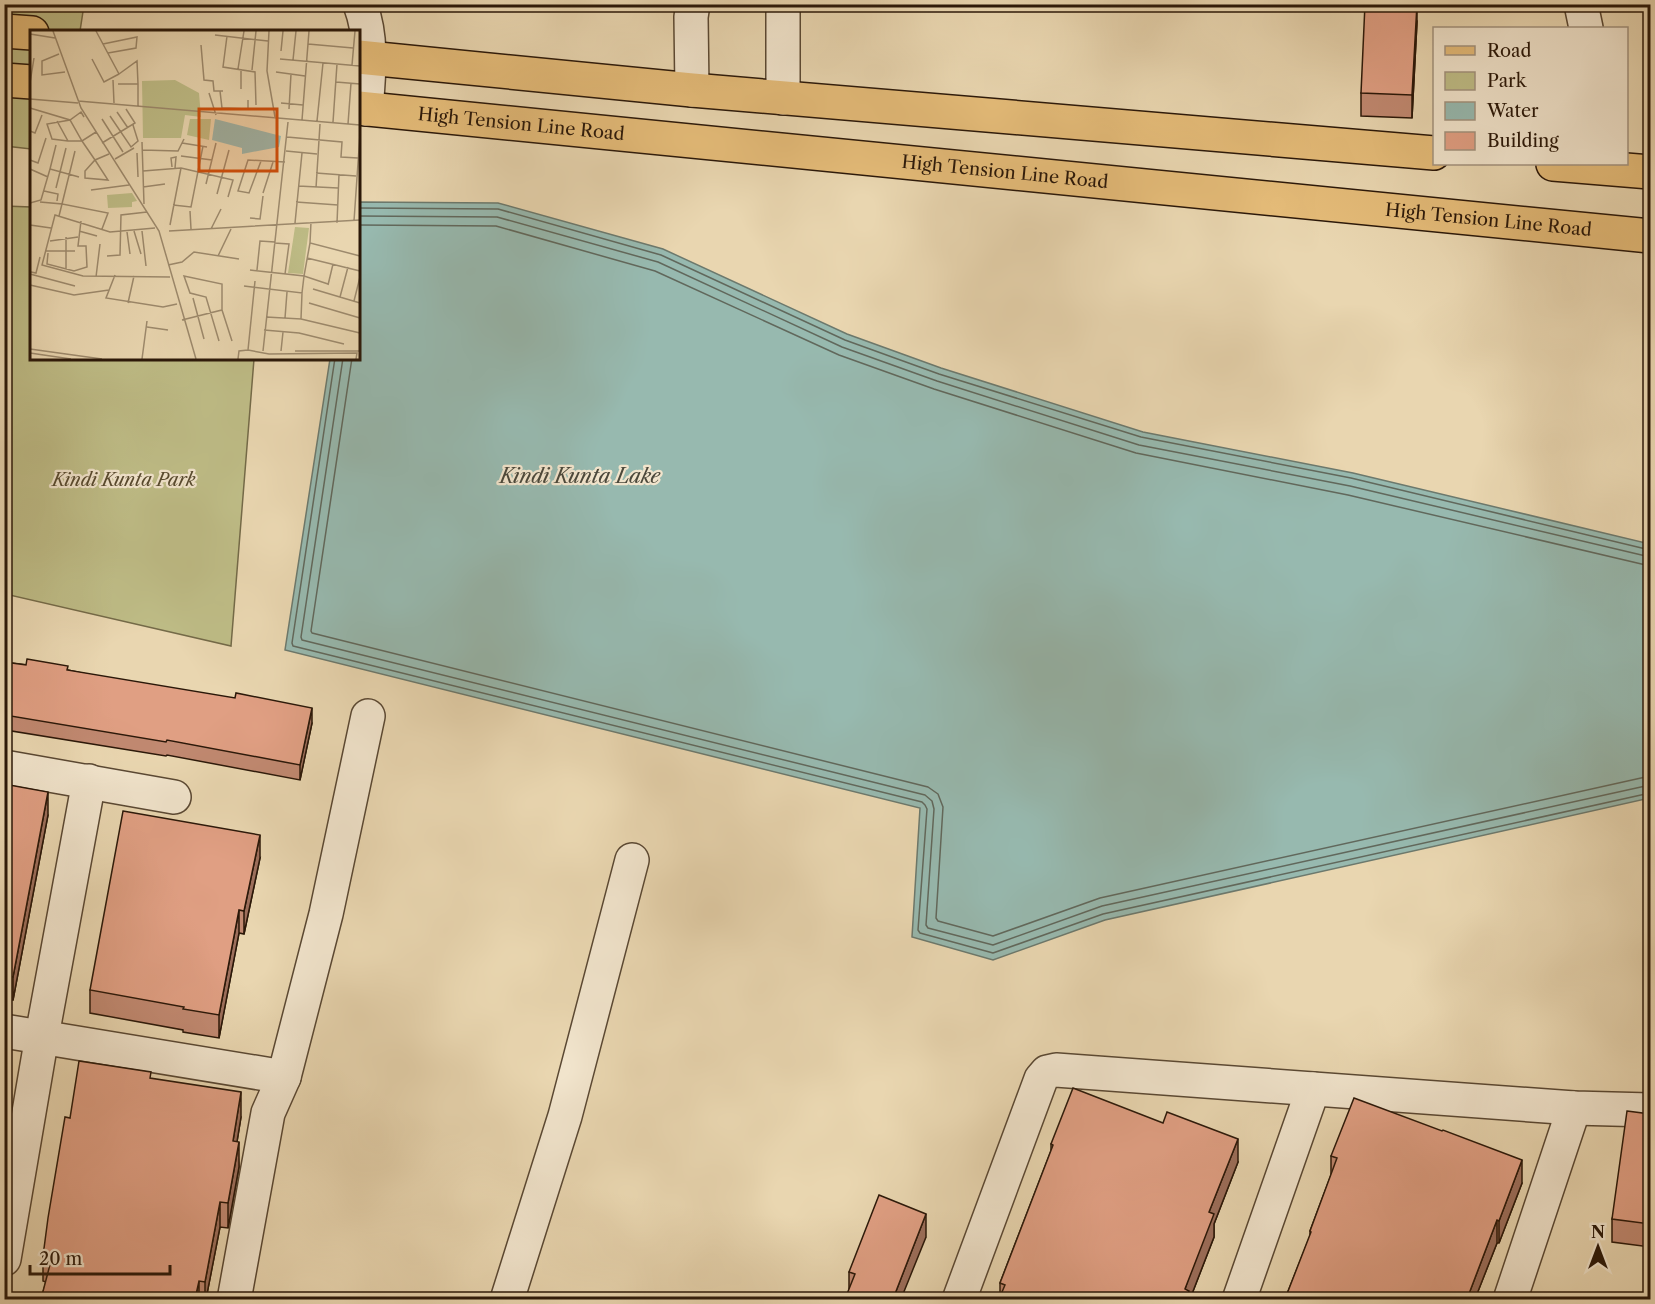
<svg xmlns="http://www.w3.org/2000/svg" width="1655" height="1304" font-family="'Libre Caslon Text',serif">
<style>
.green{fill:#bebc86;stroke:#746a48;stroke-width:1.5}
.water{fill:#97b9af;stroke:#6c796d;stroke-width:1.5}
.lines{fill:none;stroke-linecap:round;stroke-linejoin:round}
.shore{stroke:#61685c;stroke-width:1.5}
.minor-casing{stroke:#5a4833;stroke-width:36}
.major-casing{stroke:#2b1809;stroke-width:36}
.minor{stroke:#f1e4cc;stroke-width:33}
.major{stroke:#e4bb78;stroke-width:33}
.wall{fill:#c18971;stroke:#2b1809;stroke-width:1.5}
.shaded-wall{fill:#9d6f5c;stroke:#2b1809;stroke-width:1.5}
.building{fill:#e09f83;stroke:#2b1809;stroke-width:1.5}
.labels{text-anchor:middle;stroke-width:4.5;stroke-linejoin:round;paint-order:stroke}
.street-label{font-size:18px;fill:#2b1809;stroke:#f1e4cc}
.park-label{font-size:18px;font-style:italic;fill:#57492e;stroke:#f1e4cc}
.water-label{font-size:20px;font-style:italic;fill:#4b483b;stroke:#f1e4cc}
.inset-road{fill:none;stroke:#9d8a6d;stroke-width:1.5}
.view{fill:#cc4f0c;fill-opacity:0.15;stroke:#cc4f0c;stroke-width:3}
.inset-edge{fill:none;stroke:#2b1809;stroke-width:3}
</style>
<rect width="100%" height="100%" fill="#e9d6b0"/>
<filter id="stains"><feTurbulence type="fractalNoise" baseFrequency=".00333" numOctaves="4"/><feColorMatrix values="0 0 0 0 .2 0 0 0 0 .09 0 0 0 0 .02 0 0 0 .5 -.17"/></filter>
<radialGradient id="worn" r=".72"><stop offset=".6" stop-color="#630" stop-opacity="0"/><stop offset="1" stop-color="#630" stop-opacity=".3"/></radialGradient>
<g class="green">
<path d="M5,5H84L80,31L32,32L31,149L5,146Z"/>
<path d="M4,206L31,207L32,358L254,359L231,646L5,594Z"/>
</g>
<path class="water" d="M359,202L498,203L663,249L847,334L941,368L1143,432L1353,473L1650,544V798L1105,920L993,960L912,937L920,808L285,650L330,359L358,358Z"/>
<g class="lines">
<g class="shore">
<path d="M358,208L498,209L661,255L845,340L939,374L1141,437L1351,478L1650,550"/>
<path d="M358,216L497,217L658,262L842,347L937,381L1139,445L1350,486L1650,557"/>
<path d="M358,225L496,226L655,271L839,355L934,389L1136,453L1348,495L1650,566"/>
<path d="M335,358L292,643L293,646L922,802L925,805L927,809L918,930L920,933L993,953L1103,914L1650,793"/>
<path d="M343,358L301,637L302,640L925,795L932,801L934,809L926,925L928,928L993,945L1102,906L1650,785"/>
<path d="M352,358L311,631L312,633L928,787L938,794L943,807L936,918L938,921L993,936L1100,898L1650,776"/>
</g>
<defs>
<g id="minor">
<path d="M360,4C373,38 369,73 366,109"/>
<path d="M783,4V98"/>
<path d="M1581,4L1586,28"/>
<path d="M692,90L691,17L693,4"/>
<path d="M4,767L174,797"/>
<path d="M4,1031L284,1077"/>
<path d="M4,1259L42,1036L89,781"/>
<path d="M234,1300L268,1113L284,1077L326,914L368,716"/>
<path d="M507,1300L565,1116L632,860"/>
<path d="M959,1300L1041,1079L1047,1072L1056,1070L1574,1108L1650,1110"/>
<path d="M1239,1300L1313,1089"/>
<path d="M1510,1300L1574,1108"/>
</g>
<g id="major">
<path d="M4,31L32,33"/>
<path d="M358,57L692,90L1434,153"/>
<path d="M4,80L32,82"/>
<path id="s1" d="M358,108L1650,236"/>
<path d="M1553,164L1650,172"/>
</g>
</defs>
<use href="#minor" class="minor-casing"/>
<use href="#major" class="major-casing"/>
<use href="#minor" class="minor"/>
<use href="#major" class="major"/>
</g>
<g class="wall">
<path d="M1417,22L1412,118L1361,116V93Z"/>
<path d="M1649,37H1650V66L1649,60Z"/>
<path d="M4,662L68,670L312,723L300,780L167,755L166,756L5,730V732Z"/>
<path d="M4,784L48,815L13,1000L4,998Z"/>
<path d="M260,858L244,934L239,933L219,1038L183,1032V1030L90,1013V990Z"/>
<path d="M151,1079L241,1117L237,1142L239,1167L228,1228L220,1227L206,1299H41L46,1282L43,1281V1256L70,1118Z"/>
<path d="M1650,1114V1247L1612,1242V1219Z"/>
<path d="M1051,1144L1238,1162L1214,1224V1237L1190,1299H999L1000,1296V1283L1051,1151Z"/>
<path d="M1331,1156L1522,1183L1499,1243H1497L1475,1299H1285L1310,1236V1231L1331,1175Z"/>
<path d="M926,1237L849,1289V1272Z"/>
</g>
<g class="shaded-wall">
<path d="M1417,4V22L1412,118V95Z"/>
<path d="M312,708V723L300,780V765Z"/>
<path d="M48,792V815L13,1000V977Z"/>
<path d="M260,835V858L244,934V911Z"/>
<path d="M239,910V933L219,1038V1015Z"/>
<path d="M241,1092V1117L233,1166V1141Z"/>
<path d="M1238,1139V1162L1214,1224V1237L1190,1299H1185V1289L1209,1212Z"/>
<path d="M239,1142V1167L228,1228V1203Z"/>
<path d="M1522,1160V1183L1499,1243V1221Z"/>
<path d="M220,1202V1227L206,1299H205V1282Z"/>
<path d="M926,1214V1237L901,1299H893Z"/>
<path d="M1497,1220V1243L1475,1299H1467Z"/>
<path d="M199,1281V1299H195Z"/>
</g>
<g class="building">
<path d="M1365,4H1417L1412,95L1361,93Z"/>
<path d="M27,659L68,666L67,670L235,698L236,693L312,708L300,765L167,740L166,742L5,715L4,717V662L26,665Z"/>
<path d="M4,784L48,792L13,977L4,975Z"/>
<path d="M123,811L260,835L244,911L239,910L219,1015L183,1009L184,1007L90,990Z"/>
<path d="M79,1061L151,1072L150,1078L241,1092L233,1141L239,1142L228,1203L220,1202L205,1282L199,1281L195,1299H41L52,1257L43,1256L48,1218L65,1117L70,1118Z"/>
<path d="M1073,1088L1163,1123L1167,1112L1238,1139L1209,1212L1214,1214L1185,1289L1189,1291L1185,1299H999L1005,1285L1000,1283L1053,1145L1051,1144Z"/>
<path d="M1354,1098L1442,1131L1443,1130L1522,1160L1499,1221L1497,1220L1467,1299H1285L1311,1232L1310,1231L1337,1158L1331,1156Z"/>
<path d="M1627,1111L1650,1114V1224L1612,1219Z"/>
<path d="M879,1195L926,1214L893,1299H845L855,1274L849,1272Z"/>
</g>
<g class="labels">
<g class="street-label">
<text dy="6" stroke="none"><textPath href="#s1" startOffset="164">High Tension Line Road</textPath></text>
<text dy="6" stroke="none"><textPath href="#s1" startOffset="650">High Tension Line Road</textPath></text>
<text dy="6" stroke="none"><textPath href="#s1" startOffset="1136">High Tension Line Road</textPath></text>
</g>
<g class="park-label">
<text x="124" y="486">Kindi Kunta Park</text>
</g>
<g class="water-label">
<text x="580" y="483">Kindi Kunta Lake</text>
</g>
</g>
<g transform="translate(30 30)">
<rect width="330" height="330" fill="#e9d6b0"/>
<path d="M145,50L169,63L171,87L155,85L151,108H113L112,51ZM160,89H181L179,110L157,105ZM102,163L107,171L102,172V177L78,178L77,165ZM265,197L279,198L273,244L258,243Z" fill="#bebc86"/>
<path d="M185,89L251,106L249,117L212,124V118L182,110Z" fill="#97b9af"/>
<path class="inset-road" d="M23,1L51,78L129,201L166,329M66,1L89,44L107,31L108,54H88M239,1L237,41L245,87M0,4L25,8M185,5L238,11M197,6L193,37L225,42L226,75M73,14L107,7L106,18L78,23M278,14L323,18M171,15L174,50L183,51L184,61H193M251,21L253,1M29,24L12,31V45L35,42M62,29L74,52L89,44M250,29L330,36M263,30L266,1M322,35L325,1M208,39L214,1M211,39V59M222,40L226,1M246,42L275,46M83,50L84,73M306,52L330,54M0,53L4,28M108,54V76M190,61L192,78L218,79V70M179,63L186,85M0,69L48,73M48,71L330,95M251,73L273,75M0,78L40,90L52,111L65,130L78,150L55,148V141L65,130L79,124M259,79L261,44M87,82L98,98M80,86L101,117L108,111L103,95M72,89L93,122M272,90L279,1M27,91L38,111H52L66,102M287,91L293,33M303,92L307,34M318,94L321,53M0,101L5,103L12,85M257,107L312,112L311,127L328,128M38,111L22,109L17,94L40,90L51,82L54,87M112,112L114,174M72,113L105,93L96,79M152,113L177,117M26,115L20,139L49,147M112,120L148,121L154,109M45,121L32,174L78,183L72,199M256,121L287,124M107,123L108,147M151,126L182,130M85,129L104,118M0,130L8,133L16,108M231,131L219,163L208,161L218,130L255,132M142,137L141,128L146,127L145,138M0,139L18,147M113,141L151,138L203,150L198,167M286,143L326,146M176,154L186,113M268,156L308,158M113,157L135,154M26,158L36,118M286,158L290,94M61,160L99,155M14,161L28,164L27,171M233,163L243,132M187,164L199,120M10,172L32,174L29,186M266,172L308,175M0,173L11,170L20,139M143,175L161,177L173,116M160,181L161,199M220,188L230,189L233,166M324,191L330,104M281,192L280,213L330,226M265,193L272,123M307,193L309,144M0,195L21,198M140,195L151,138M125,198L80,202L25,185L12,235L53,246L140,247M181,199L191,179M49,201L67,206M104,201L111,224M112,201L116,236M139,201L330,190M97,202L100,224M20,211L48,207M244,213L259,214L255,244M280,213L274,246L298,254M15,221H45M18,223L17,234L44,241L57,237L56,216H48L51,191M77,226L90,225L91,185L117,182M188,226L201,199M277,228L330,241M138,235L152,232L164,222L209,229M36,239V207M227,240L230,211L245,212M1,242L6,243L10,227M0,244L45,256M85,245L76,268L133,277L147,274M66,247L70,214M0,255L44,265L79,260M298,255L303,234M214,256L272,263L274,246L220,240M283,259L330,273M310,267L318,237M163,268L174,309M324,271L330,247M98,273L104,246M279,273L330,288M236,287L271,289L272,263M255,288L257,262M271,289L330,303M152,290L192,280L202,311M117,297L138,300M234,300L269,303L314,314M189,311L176,267L160,263L154,246L192,254V280M0,319L72,329M218,320L225,251M233,321L258,92M251,321L253,302M265,321H330M0,323L41,329M112,329L117,291M208,329L209,321L218,320L239,324L327,323L326,329"/>
<path class="view" d="M169,79H247V141H169Z"/>
<rect width="330" height="330" class="inset-edge"/>
</g>
<rect width="1655" height="1304" fill="none" stroke="#e9d6b0" stroke-width="24"/>
<rect x="6" y="6" width="1643" height="1292" fill="none" stroke="#2b1809" stroke-width="3"/>
<rect x="12" y="12" width="1631" height="1280" fill="none" stroke="#2b1809" stroke-width="1.5"/>
<rect x="1433" y="27" width="195" height="138" fill="#f1e4cc" stroke="#a2927e" stroke-width="1.5"/>
<rect x="1445" y="46" width="30" height="9" fill="#e4bb78" stroke="#a2927e" stroke-width="1.5"/>
<text x="1487" y="57" font-size="18" fill="#2b1809">Road</text>
<rect x="1445" y="72" width="30" height="18" fill="#bebc86" stroke="#a2927e" stroke-width="1.5"/>
<text x="1487" y="87" font-size="18" fill="#2b1809">Park</text>
<rect x="1445" y="102" width="30" height="18" fill="#97b9af" stroke="#a2927e" stroke-width="1.5"/>
<text x="1487" y="117" font-size="18" fill="#2b1809">Water</text>
<rect x="1445" y="132" width="30" height="18" fill="#e09f83" stroke="#a2927e" stroke-width="1.5"/>
<text x="1487" y="147" font-size="18" fill="#2b1809">Building</text>
<g transform="translate(1598 1247)" stroke="#f1e4cc" stroke-width="4.5" paint-order="stroke">
<path d="M0-4.5L10 22L0 15L-10 22Z" fill="#2b1809"/>
<text y="-9" font-size="16" font-weight="bold" text-anchor="middle" fill="#2b1809">N</text>
</g>
<path d="M30 1265v9h140v-9" fill="none" stroke="#2b1809" stroke-width="3"/>
<text x="39" y="1265" font-size="18" fill="#2b1809" stroke="#f1e4cc" stroke-width="4.5" paint-order="stroke">20 m</text>
<rect width="100%" height="100%" filter="url(#stains)"/>
<rect width="100%" height="100%" fill="url(#worn)"/>
</svg>
